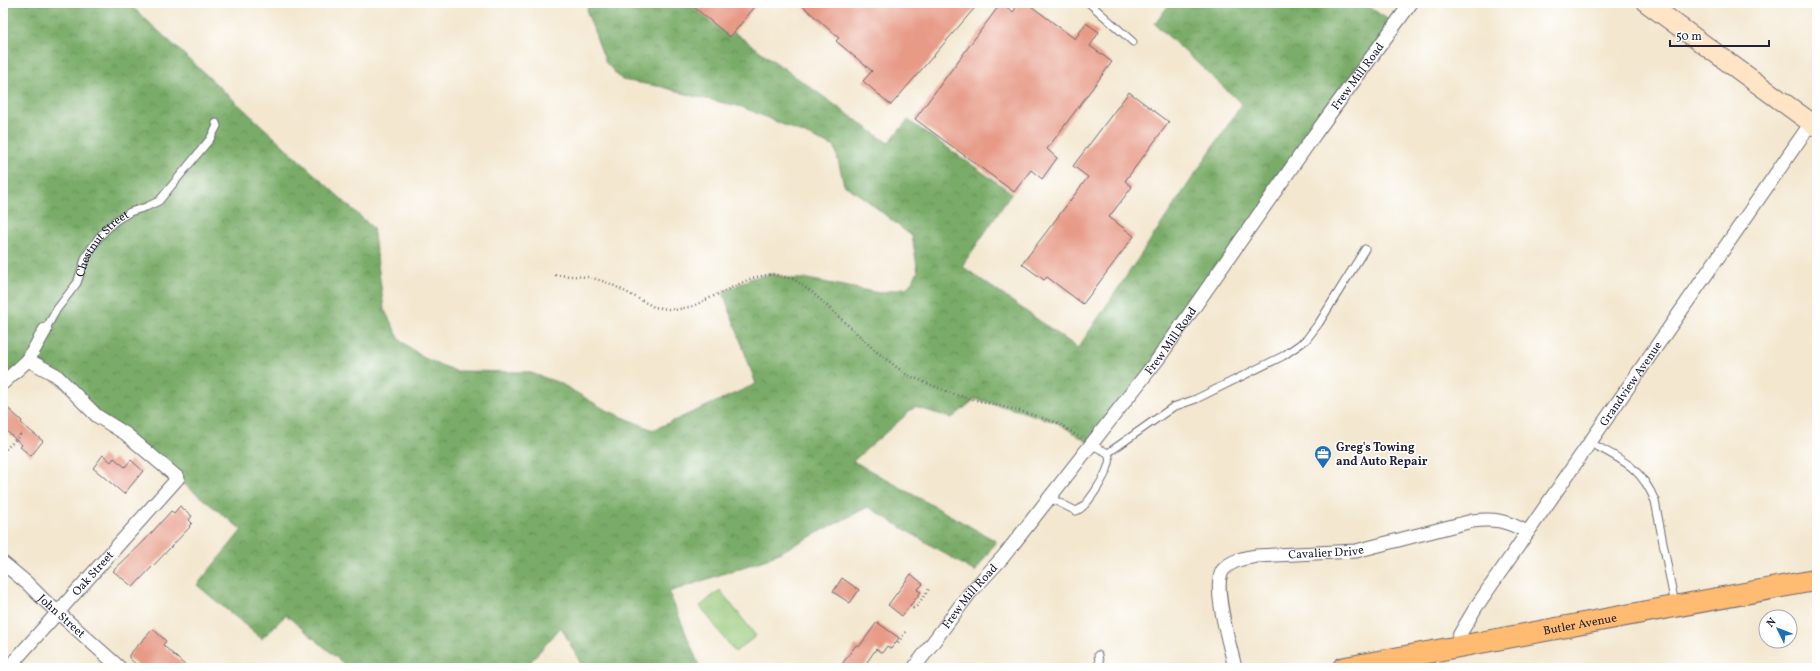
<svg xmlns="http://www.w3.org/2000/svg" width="1820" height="671" font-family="Vollkorn,serif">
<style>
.green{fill:#97c878;stroke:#5c755a}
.forest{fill:url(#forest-crowns);stroke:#4e6752}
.building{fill:#e79a86}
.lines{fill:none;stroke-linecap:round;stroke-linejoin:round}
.lane-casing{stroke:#6b676f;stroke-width:9}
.street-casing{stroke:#6b676f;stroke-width:15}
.secondary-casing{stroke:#6b676f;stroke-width:21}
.primary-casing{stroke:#6b676f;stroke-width:23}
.path{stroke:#6b676f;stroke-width:2.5;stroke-dasharray:1 3;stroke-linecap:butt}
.lane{stroke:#fff;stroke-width:7}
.street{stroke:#fff;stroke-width:13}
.secondary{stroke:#ffe4c6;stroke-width:19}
.primary{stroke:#febb71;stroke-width:21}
.labels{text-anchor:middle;stroke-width:3.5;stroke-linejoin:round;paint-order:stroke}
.street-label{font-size:12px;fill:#22223b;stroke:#fff}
.poi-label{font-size:12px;font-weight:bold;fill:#22223b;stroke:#fff;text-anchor:start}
</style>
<defs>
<pattern id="forest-crowns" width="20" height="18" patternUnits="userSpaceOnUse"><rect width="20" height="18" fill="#79ac68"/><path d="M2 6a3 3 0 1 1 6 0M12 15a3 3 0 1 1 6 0" fill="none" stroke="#638c57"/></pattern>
</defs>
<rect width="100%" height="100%" fill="#fff"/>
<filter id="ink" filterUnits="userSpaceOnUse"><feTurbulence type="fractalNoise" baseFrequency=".025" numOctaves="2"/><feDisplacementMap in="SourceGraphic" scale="8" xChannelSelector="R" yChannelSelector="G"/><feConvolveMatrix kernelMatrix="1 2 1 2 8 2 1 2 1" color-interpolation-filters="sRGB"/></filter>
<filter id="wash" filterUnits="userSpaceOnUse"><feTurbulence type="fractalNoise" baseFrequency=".012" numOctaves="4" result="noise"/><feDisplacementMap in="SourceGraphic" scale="16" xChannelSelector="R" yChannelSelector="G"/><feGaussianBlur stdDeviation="0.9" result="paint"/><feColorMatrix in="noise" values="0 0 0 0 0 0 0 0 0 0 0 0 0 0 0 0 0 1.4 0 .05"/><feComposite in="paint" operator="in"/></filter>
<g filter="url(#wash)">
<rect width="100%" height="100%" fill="#f3e7cf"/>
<path class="green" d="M720,590L756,636L735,652L700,606Z"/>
<path class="forest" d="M6,3H128L373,228L384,309L400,340L424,358L456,371L528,372L560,383L604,409L653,430L756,384L723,292L752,278L772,274L793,279H808L879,293L908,287L918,272L912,236C889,219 868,199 844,185L835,147L742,107L693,96L663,87L622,80L606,63L587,12L588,3H693L888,143L908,120L1012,193L962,266L1078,348L1242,104L1155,24L1170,3H1363L1395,24L1092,445L1058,423L1020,411L975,399L952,418L915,407L853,461L996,541L975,572L868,507L767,559L669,592L700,668H583L561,627L525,668H349L286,615L262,639L197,585L242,530L28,360L3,383V5Z"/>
<g id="blocks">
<g class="building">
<path d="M689,3H758L730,37Z"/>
<path d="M799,3H979L891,105L863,81L872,71L836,41L839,38Z"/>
<path d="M1001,3L1013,12L1019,3H1027L1075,39L1086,23L1099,32L1090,46L1112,62L1047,149L1057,158L1042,179L1031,170L1014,192L915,119Z"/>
<path d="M1129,92L1169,122L1125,181L1132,187L1109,217L1134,236L1083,304L1047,277L1044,280L1022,264L1088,177L1073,166Z"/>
<path d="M3,404L22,421L21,423L43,441L31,456L20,447L22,445L3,428Z"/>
<path d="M103,455L111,462L114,458L125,467L131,460L143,471L124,494L93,468Z"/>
<path d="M180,506L192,516L189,520L192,523L189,526L190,527L133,587L113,571L145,540L171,511L174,513Z"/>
<path d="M911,574L923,584L917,590L921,592L902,616L888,605Z"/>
<path d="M842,578L859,590L850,603L833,592Z"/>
<path d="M877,622L899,638L891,649L887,646L882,653L876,649L863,668H839L856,645L859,647Z"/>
<path d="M153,629L166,641L163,645L188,668H140L129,658V655Z"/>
</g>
</g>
</g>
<g filter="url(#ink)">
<use href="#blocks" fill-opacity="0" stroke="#6b676f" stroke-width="1"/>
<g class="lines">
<defs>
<g id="lane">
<path d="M1089,3L1133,42"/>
<path id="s1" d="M45,330L57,309L77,283L86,256L99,237L115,221L130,212L146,207L159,201L210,139L217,126L216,123"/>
<path d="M1589,442C1620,459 1641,466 1655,501L1675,605"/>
<path d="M1108,453L1173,407L1196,399L1283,356L1306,340L1319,323L1365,249"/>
<path d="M1050,498L1076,511C1087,508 1107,474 1109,463C1110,460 1109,456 1108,453L1092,445"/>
<path d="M1098,655L1100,668"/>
</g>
<g id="street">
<path d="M3,383L28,360L45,330"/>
<path id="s2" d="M3,563L27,583L44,600L120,668"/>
<path id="s3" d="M1455,647L1460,634L1476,607L1811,123"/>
<path id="s4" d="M8,668L178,478L126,434L97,416L56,375L28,360"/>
<path id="s5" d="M914,668L969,594L1003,557L1158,359L1315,134L1411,3"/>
<path id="s6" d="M1235,668C1231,648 1211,586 1223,570C1232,560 1244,558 1257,556L1356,551L1472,521C1495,518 1507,521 1527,532"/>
</g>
<path id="secondary" d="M1647,3L1817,127"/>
<g id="primary">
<path id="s7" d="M1343,668L1817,580"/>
</g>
</defs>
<use href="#lane" class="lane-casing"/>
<use href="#street" class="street-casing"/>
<use href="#secondary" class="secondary-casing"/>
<use href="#primary" class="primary-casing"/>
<g class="path">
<path d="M555,275L589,277L609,283L654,307L675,310L693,306L752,278L772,274L793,279L812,292L877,352L907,375L956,395L1020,411L1058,423L1081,438"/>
<path d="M3,452L20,435L19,434"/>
<path d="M910,605L913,608L916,607L929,589"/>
<path d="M895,643L897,644L906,631"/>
</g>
<use href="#lane" class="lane"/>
<use href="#street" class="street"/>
<use href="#secondary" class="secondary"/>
<use href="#primary" class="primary"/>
</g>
</g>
<defs>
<symbol id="office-pin" viewBox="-11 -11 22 30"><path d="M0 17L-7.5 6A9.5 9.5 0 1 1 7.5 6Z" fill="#1f6fb2" stroke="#fff"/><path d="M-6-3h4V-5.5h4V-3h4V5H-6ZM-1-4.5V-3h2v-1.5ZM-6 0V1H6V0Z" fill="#fff"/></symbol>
</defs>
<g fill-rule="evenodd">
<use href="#office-pin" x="1313" y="444" width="20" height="27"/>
</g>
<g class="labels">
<g class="street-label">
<text dy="4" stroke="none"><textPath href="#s5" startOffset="740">Frew Mill Road</textPath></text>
<text dy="4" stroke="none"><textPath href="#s1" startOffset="105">Chestnut Street</textPath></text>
<text dy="4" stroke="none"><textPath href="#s5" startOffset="416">Frew Mill Road</textPath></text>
<text dy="4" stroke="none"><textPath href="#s3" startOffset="317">Grandview Avenue</textPath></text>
<text dy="4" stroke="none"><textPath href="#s6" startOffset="207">Cavalier Drive</textPath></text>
<text dy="4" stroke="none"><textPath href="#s4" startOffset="127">Oak Street</textPath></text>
<text dy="4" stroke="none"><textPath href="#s5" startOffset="91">Frew Mill Road</textPath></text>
<text dy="4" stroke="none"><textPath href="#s2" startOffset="79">John Street</textPath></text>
<text dy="4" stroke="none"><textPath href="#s7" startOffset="241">Butler Avenue</textPath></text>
</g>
<g class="poi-label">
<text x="1336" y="451">Greg's Towing<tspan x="1336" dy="14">and Auto Repair</tspan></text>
</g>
</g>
<rect width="1820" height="671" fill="none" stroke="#fff" stroke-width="16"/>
<g transform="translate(1778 629) rotate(313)"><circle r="19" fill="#ffffff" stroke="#a7a7b1"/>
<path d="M0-3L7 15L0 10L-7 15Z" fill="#1f6fb2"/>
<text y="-6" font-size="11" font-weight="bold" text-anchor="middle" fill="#22223b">N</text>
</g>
<path d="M1670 40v6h99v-6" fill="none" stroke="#22223b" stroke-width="2"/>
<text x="1676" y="40" font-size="12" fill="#22223b" stroke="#ffffff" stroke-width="3" paint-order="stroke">50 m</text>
</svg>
